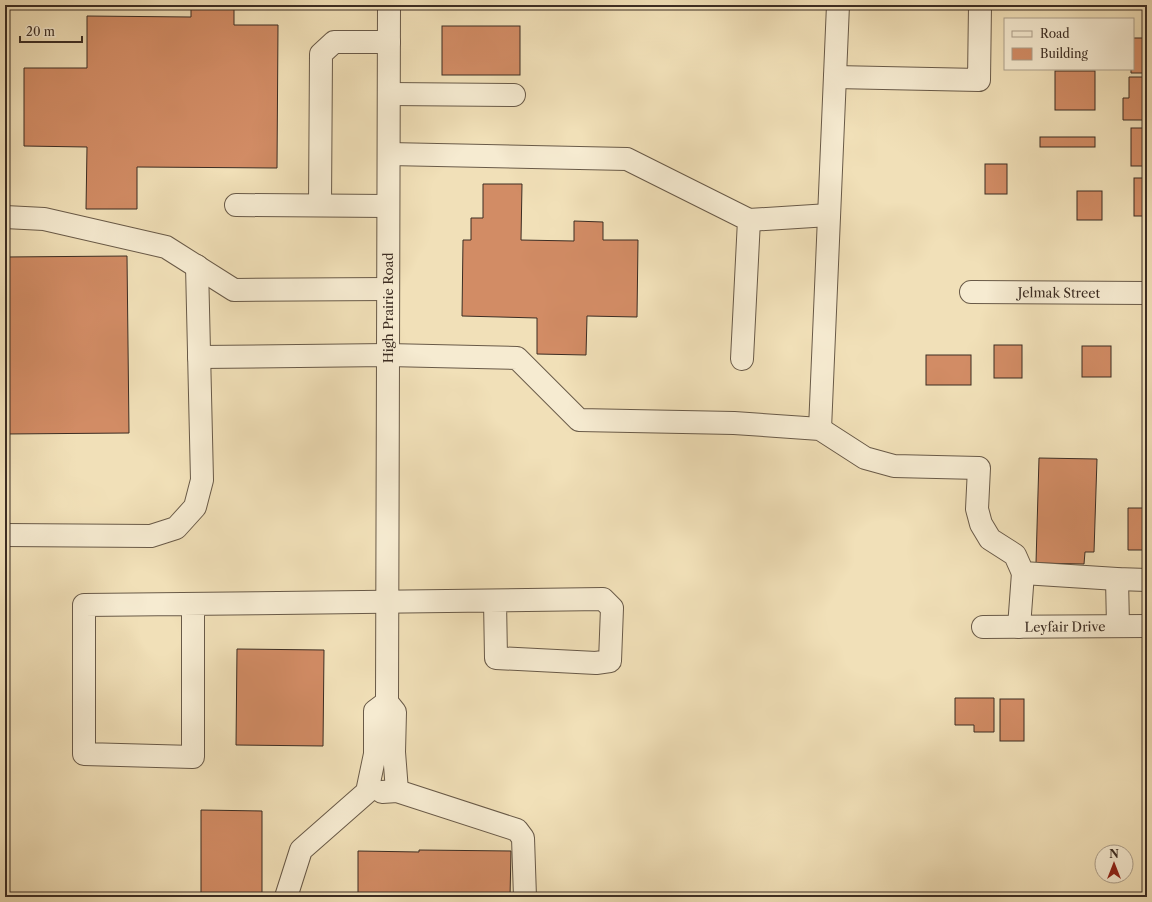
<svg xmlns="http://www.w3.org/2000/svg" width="1152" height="902" font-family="'Libre Caslon Text',serif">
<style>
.building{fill:#d28c65;stroke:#3c2d23}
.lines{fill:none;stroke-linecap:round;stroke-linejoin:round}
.minor-casing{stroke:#695a48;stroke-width:24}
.minor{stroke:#f6ebd1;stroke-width:22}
.labels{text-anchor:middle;stroke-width:3;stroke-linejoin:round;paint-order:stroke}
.street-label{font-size:13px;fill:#3c2d23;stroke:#f6ebd1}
</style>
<rect width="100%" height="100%" fill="#f1e0b8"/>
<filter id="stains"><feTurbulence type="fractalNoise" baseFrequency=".005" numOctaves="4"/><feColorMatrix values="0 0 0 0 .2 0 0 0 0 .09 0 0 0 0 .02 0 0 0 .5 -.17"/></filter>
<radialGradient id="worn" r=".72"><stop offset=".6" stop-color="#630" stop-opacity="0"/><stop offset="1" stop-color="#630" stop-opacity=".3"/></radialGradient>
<g class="building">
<path d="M191,5H234V25H278L277,168L137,167V209H86L87,147L24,146V68H87V16L191,17Z"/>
<rect x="442" y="26" width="78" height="49"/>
<path d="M1133,38H1147V73H1131V69H1133Z"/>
<rect x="1055" y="71" width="40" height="39"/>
<path d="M1129,77H1147V120H1123V98H1129Z"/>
<rect x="1131" y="128" width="16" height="38"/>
<rect x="1040" y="137" width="55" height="10"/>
<rect x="985" y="164" width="22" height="30"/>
<rect x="1134" y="178" width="13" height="38"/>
<path d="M483,184H522L521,240L574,241V221L603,222V240H638L637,317L587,316L586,355L537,354V318L462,316L463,240H471V218H483Z"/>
<rect x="1077" y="191" width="25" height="29"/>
<path d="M127,256L129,433L5,434V257Z"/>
<rect x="994" y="345" width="28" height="33"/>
<rect x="1082" y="346" width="29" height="31"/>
<rect x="926" y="355" width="45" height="30"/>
<path d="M1039,458L1097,459L1094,552H1085L1084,564L1036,563Z"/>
<path d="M1128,508H1147V570V550H1128Z"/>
<path d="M237,649L324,650L323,746L236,745Z"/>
<path d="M955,698H994V732H974V725H955Z"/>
<rect x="1000" y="699" width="24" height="42"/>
<path d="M201,810L262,811V897H201Z"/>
<path d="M419,850L511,851L510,897H358V851L419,852Z"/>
</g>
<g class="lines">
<defs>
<g id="minor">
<path d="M389,5L387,702L395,712L394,752L397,791"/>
<path d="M835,77L979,80L980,5"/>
<path d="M389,94L514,95"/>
<path d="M389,154L627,159L749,220L742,359"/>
<path d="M236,205L388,206"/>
<path d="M320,205L321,54L334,42H389"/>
<path d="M5,217L44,219L166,247L234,290L388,289"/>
<path d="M749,220L829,215"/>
<path id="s1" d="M971,292L1147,293"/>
<path d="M199,357L388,355L517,358L579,420L734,423L820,429L865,458L894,466L979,468L977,509L981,524L990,539L1015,555L1023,573L1117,579L1147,580"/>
<path d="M820,429L838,5"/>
<path d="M5,535L151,536L176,528L195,507L202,480L197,266"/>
<path d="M1117,579L1118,626"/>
<path d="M193,604V757L84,754V605C257,603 430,602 603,599L612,608L610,661L596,663L496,658L495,601"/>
<path id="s2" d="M983,627L1147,626"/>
<path d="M1019,627L1023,573"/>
<path d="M382,792L397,791L517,830L523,838L525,897"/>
<path d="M286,897L301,850L367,792L375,754V711L387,702"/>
</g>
</defs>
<use href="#minor" class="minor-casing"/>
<use href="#minor" class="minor"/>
</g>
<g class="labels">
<g class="street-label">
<text dy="5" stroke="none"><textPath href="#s1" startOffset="88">Jelmak Street</textPath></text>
<text transform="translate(388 308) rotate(-90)" y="5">High Prairie Road</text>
<text dy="5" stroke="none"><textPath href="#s2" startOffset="82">Leyfair Drive</textPath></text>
</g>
</g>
<rect width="1152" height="902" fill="none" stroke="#f1e0b8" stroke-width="20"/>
<rect x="6" y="6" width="1140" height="890" fill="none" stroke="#3c2d23" stroke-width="2"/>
<rect x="10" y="10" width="1132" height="882" fill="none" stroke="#3c2d23"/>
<rect x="1004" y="18" width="130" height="52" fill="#f6ebd1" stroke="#ac9f8b"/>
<rect x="1012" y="31" width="20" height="6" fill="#f6ebd1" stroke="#ac9f8b"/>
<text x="1040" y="38" font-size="12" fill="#3c2d23">Road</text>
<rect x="1012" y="48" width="20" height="12" fill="#d28c65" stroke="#ac9f8b"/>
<text x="1040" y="58" font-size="12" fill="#3c2d23">Building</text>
<g transform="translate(1114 864)"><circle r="19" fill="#f6ebd1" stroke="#ac9f8b"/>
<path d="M0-3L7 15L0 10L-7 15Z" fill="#8f2418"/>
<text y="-6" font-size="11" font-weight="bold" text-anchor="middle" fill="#3c2d23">N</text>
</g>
<path d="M20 36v6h62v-6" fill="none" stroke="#3c2d23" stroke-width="2"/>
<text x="26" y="36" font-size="12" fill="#3c2d23" stroke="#f6ebd1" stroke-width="3" paint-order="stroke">20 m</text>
<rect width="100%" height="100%" filter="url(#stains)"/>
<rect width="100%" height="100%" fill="url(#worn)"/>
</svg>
